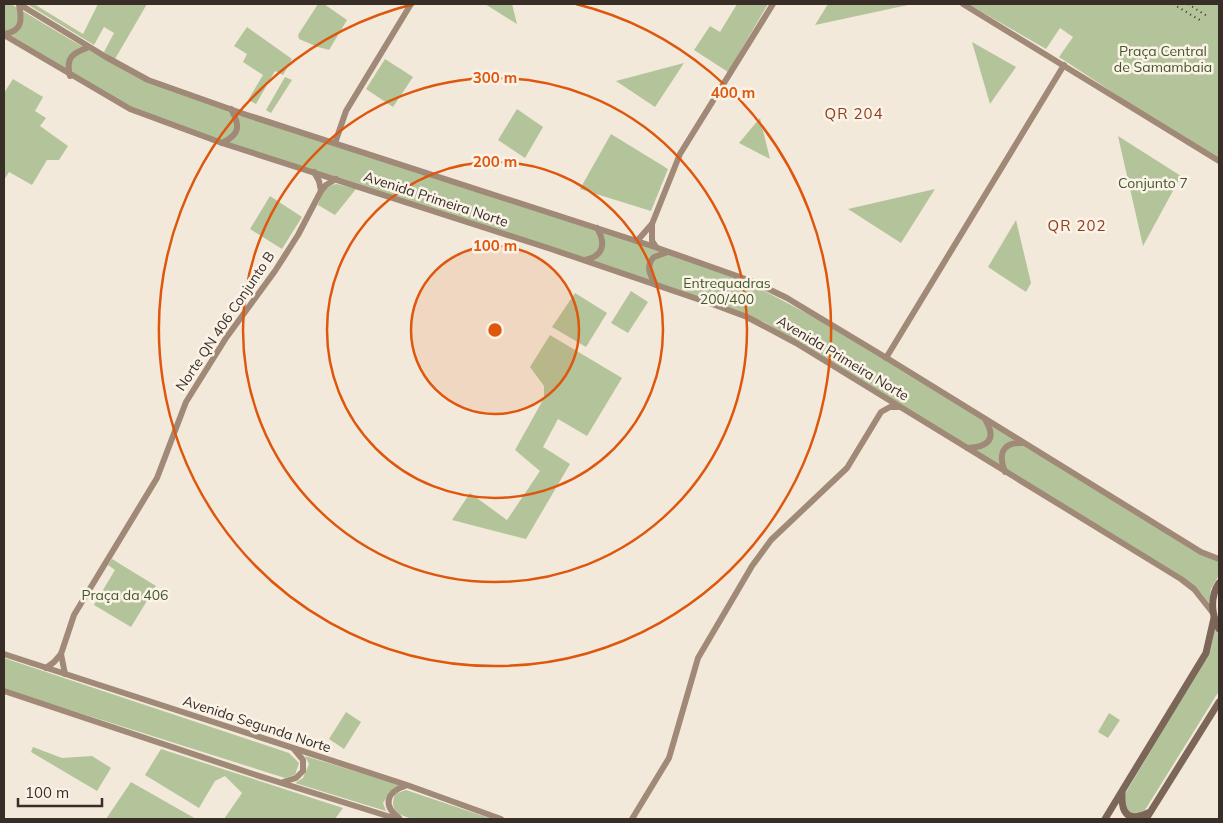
<svg xmlns="http://www.w3.org/2000/svg" width="1223" height="823" font-family="Mulish,sans-serif">
<style>
.green{fill:#b3c49a}
.lines{fill:none;stroke-linecap:round;stroke-linejoin:round}
.secondary{stroke:#a08977;stroke-width:6}
.primary{stroke:#7b6658;stroke-width:7}
.rail{stroke:#382e27;stroke-width:2;stroke-dasharray:1 4;stroke-linecap:butt}
.ring{fill:none;stroke:#df570d;stroke-width:2.5}
.labels{text-anchor:middle;stroke-width:5;stroke-linejoin:round;paint-order:stroke}
.park-label{font-size:14px;fill:#44582a;stroke:#fbf3e8}
.street-label{font-size:14px;fill:#382e27;stroke:#fbf3e8}
.neighbourhood-label{font-size:15px;letter-spacing:1px;fill:#8c3d1b;stroke:#fbf3e8}
.centre{fill:#df570d;stroke:#fbf3e8;stroke-width:2.5}
.ring-label{font-size:15px;text-anchor:middle;font-weight:bold;fill:#df570d;stroke:#fbf3e8;stroke-width:5;stroke-linejoin:round;paint-order:stroke}
</style>
<rect width="100%" height="100%" fill="#f3e9db"/>
<g class="green">
<path d="M4,4H11L71,40L146,82L734,275L814,317L1219,561V575L1211,589L1209,603L1202,594L1183,577L764,322L129,111L4,37Z"/>
<path d="M27,4H34L83,34L98,4H147L115,59L104,52L114,33L104,27L94,45Z"/>
<path d="M318,4H324L347,20L329,50L318,47L299,39L298,35Z"/>
<path d="M485,4H512L517,24Z"/>
<path d="M737,4H768L728,72L694,50L710,26L720,32Z"/>
<path d="M828,4H906L908,5L815,25Z"/>
<path d="M968,4H1219V162L1059,57L1073,37L1060,28L1046,49Z"/>
<path d="M247,27L292,59L283,75L275,71L256,104L248,100L263,75L243,62L247,54L234,46Z"/>
<path d="M972,42L1016,67L990,104Z"/>
<path d="M385,59L413,77L393,107L366,89Z"/>
<path d="M684,63L655,107L616,81Z"/>
<path d="M285,77L292,80L271,113L266,110Z"/>
<path d="M13,79L43,97L35,111L46,118L40,126L68,146L59,160H47L32,185L9,172L4,180V93Z"/>
<path d="M517,109L543,127L525,158L498,140Z"/>
<path d="M760,118L770,159L739,143Z"/>
<path d="M611,134L668,169L651,211L580,189Z"/>
<path d="M1118,136L1181,176L1143,246Z"/>
<path d="M337,184L356,189L335,215L318,205C322,194 325,185 337,184Z"/>
<path d="M935,189L901,243L848,209Z"/>
<path d="M270,196L302,217L282,249L250,229Z"/>
<path d="M1016,220L1031,283L1026,292L988,267Z"/>
<path d="M631,291L648,302L628,333L611,323Z"/>
<path d="M575,293L607,313L586,347L552,327Z"/>
<path d="M550,335L622,378L587,436L558,419L543,447L570,464L526,539L452,520L470,493L507,520L540,471L515,450L544,398V386L530,367Z"/>
<path d="M112,559L156,586L131,627L94,605L115,570L108,565Z"/>
<path d="M1215,629L1219,636V691L1145,810L1137,814L1129,813L1124,807L1125,794L1210,651Z"/>
<path d="M4,658L289,753L299,763L295,775L285,778L4,689Z"/>
<path d="M346,712L361,722L344,749L329,739Z"/>
<path d="M1109,713L1120,720L1108,738L1098,732Z"/>
<path d="M33,747L62,758L92,756L111,768L97,791L31,752Z"/>
<path d="M161,749L343,808L335,819H224L242,793L225,776L215,781L199,808L145,775Z"/>
<path d="M305,756L400,785L391,791L383,803L386,811L389,812L295,783L303,778L309,764Z"/>
<path d="M131,782L196,819H106Z"/>
<path d="M406,790L492,819H412C398,814 389,811 395,794Z"/>
</g>
<g class="lines">
<g class="secondary">
<path d="M19,4L106,57L148,80L244,114L652,246L754,282L787,298L890,360L1201,552L1219,559"/>
<path d="M963,4L1219,161"/>
<path d="M4,34C23,31 22,20 19,4"/>
<path d="M4,35L130,109L222,143L551,249L715,305L747,317L796,343L1181,579L1194,589L1213,613"/>
<path d="M70,76C65,57 73,53 89,47"/>
<path d="M222,143C241,134 240,125 231,109"/>
<path d="M335,143L346,111L411,4"/>
<path d="M314,172L319,181L321,191L326,185L336,179"/>
<path d="M637,241L651,225"/>
<path d="M656,247L652,241V224L680,154L773,4"/>
<path d="M585,260C604,256 606,243 597,228"/>
<path d="M656,285C650,275 645,266 654,257L668,252"/>
<path d="M886,358L1064,65"/>
<path d="M968,448C987,447 997,440 986,421"/>
<path d="M1005,472C998,454 1002,442 1023,443"/>
<path d="M4,654L407,785L501,819"/>
<path d="M61,654L65,674"/>
<path d="M46,668L54,662L61,654L74,615L157,478L186,402L226,338L275,271L298,235L321,191"/>
<path d="M4,691L253,774L397,819"/>
<path d="M283,782L296,778L303,771V760L294,749"/>
<path d="M399,818C382,805 387,792 405,786"/>
<path d="M632,819L669,758L698,658L752,566L771,540L847,468L881,412L890,407H899"/>
</g>
<g class="primary">
<path d="M1219,583C1210,597 1211,614 1219,629"/>
<path d="M1122,793C1121,812 1127,823 1148,813"/>
<path d="M1105,819L1206,653L1214,618"/>
<path d="M1146,819L1219,702"/>
</g>
<g class="rail">
<path d="M1173,4L1203,22"/>
<path d="M1188,4L1207,16"/>
</g>
</g>
<circle cx="495" cy="330" r="84" fill="#df570d" fill-opacity=".12"/>
<g class="ring">
<circle cx="495" cy="330" r="84"/>
<circle cx="495" cy="330" r="168"/>
<circle cx="495" cy="330" r="252"/>
<path d="M576 4A336 336 0 1 1 414 4"/>
</g>
<g class="labels">
<g class="park-label">
<text x="1163" y="56">Praça Central<tspan x="1163" dy="16">de Samambaia</tspan></text>
<text x="1153" y="188">Conjunto 7</text>
<text x="727" y="288">Entrequadras<tspan x="727" dy="16">200/400</tspan></text>
<text x="125" y="600">Praça da 406</text>
</g>
<g class="street-label">
<text transform="translate(436 199) rotate(18)" y="5">Avenida Primeira Norte</text>
<text transform="translate(225 321) rotate(-56)" y="5">Norte QN 406 Conjunto B</text>
<text transform="translate(843 358) rotate(31)" y="5">Avenida Primeira Norte</text>
<text transform="translate(257 724) rotate(18)" y="5">Avenida Segunda Norte</text>
</g>
<g class="neighbourhood-label">
<text x="854" y="119">QR 204</text>
<text x="1077" y="231">QR 202</text>
</g>
</g>
<circle cx="495" cy="330" r="8" class="centre"/>
<g class="ring-label">
<text x="495" y="83">300 m</text>
<text x="733" y="98">400 m</text>
<text x="495" y="167">200 m</text>
<text x="495" y="251">100 m</text>
</g>
<rect width="1223" height="823" fill="none" stroke="#382e27" stroke-width="10"/>
<path d="M18 798v8h84v-8" fill="none" stroke="#382e27" stroke-width="2.5"/>
<text x="25" y="798" font-size="15" fill="#382e27" stroke="#fbf3e8" stroke-width="4" paint-order="stroke">100 m</text>
</svg>
